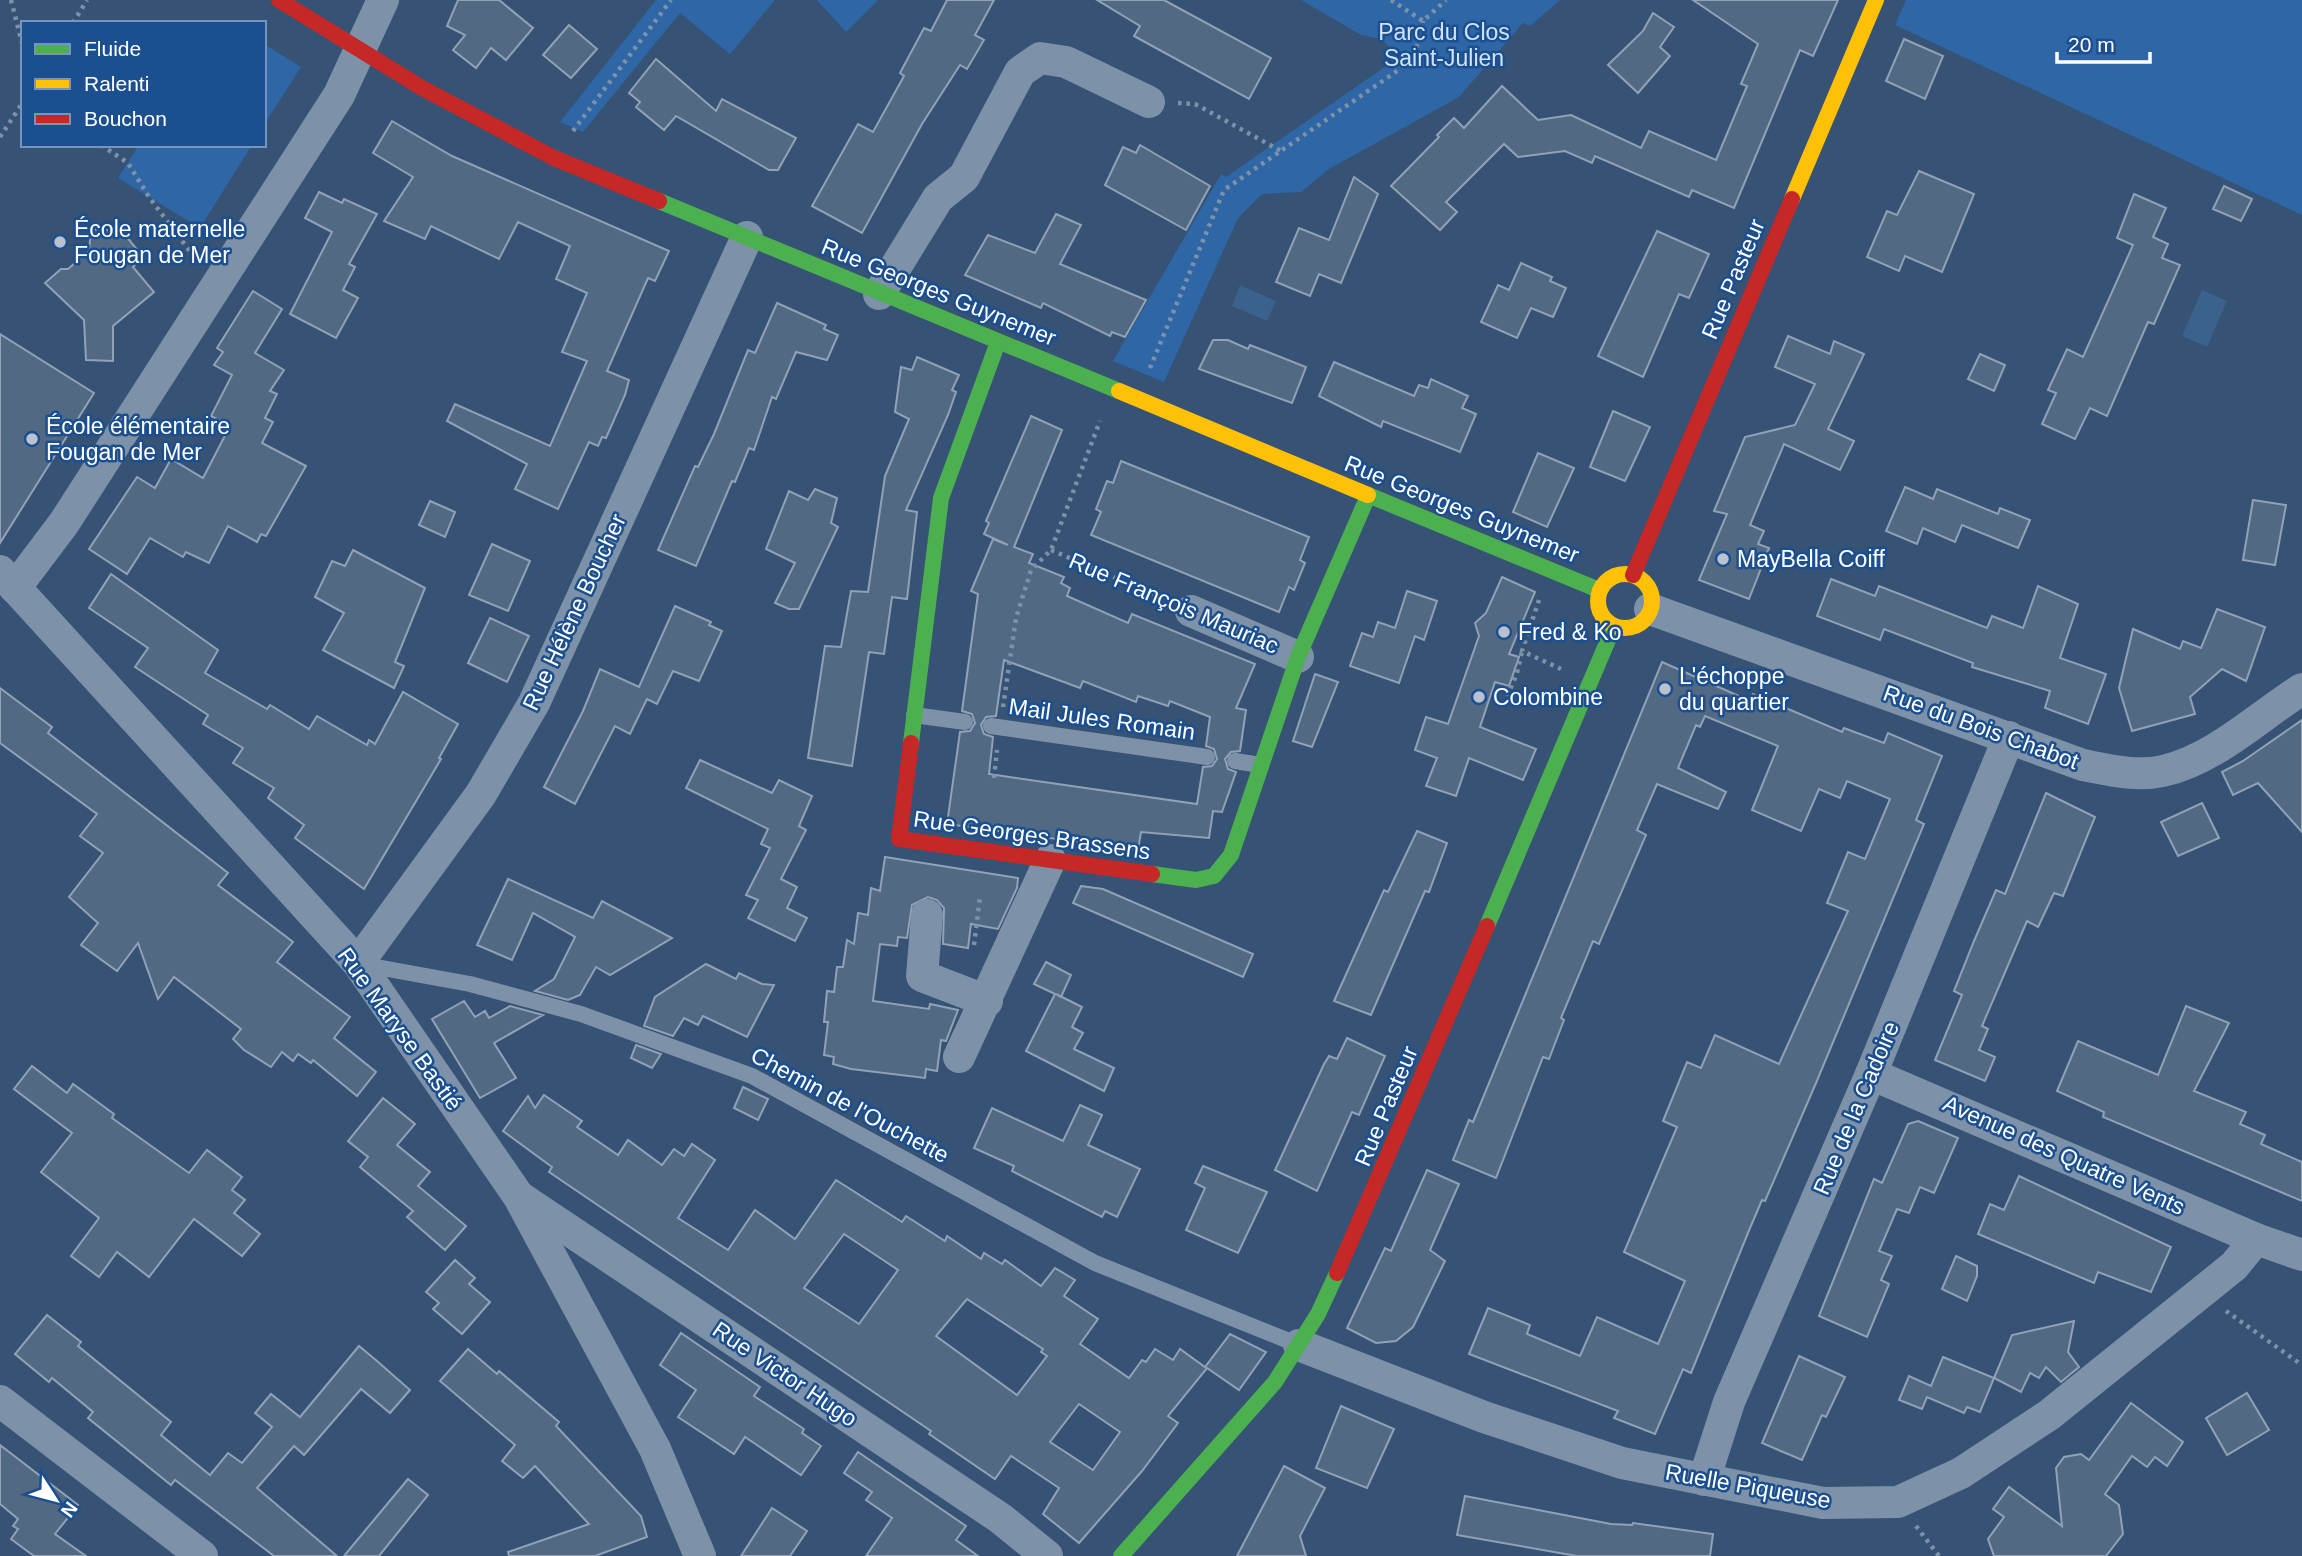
<svg xmlns="http://www.w3.org/2000/svg" width="2302" height="1556" font-family="Helvetica,sans-serif">
<style>
.green{fill:#2f66a5}
.water{fill:#3b618d}
.building{fill:#526984;stroke:#92a2b6;stroke-width:2;fill-rule:evenodd}
.lines{fill:none;stroke-linecap:round;stroke-linejoin:round}
.path{stroke:#7d92a8;stroke-width:4.5;stroke-dasharray:3.5 5;stroke-linecap:butt}
.lane{stroke:#7d92a8;stroke-width:16}
.street{stroke:#7d92a8;stroke-width:32}
.fast{stroke:#4caf50;stroke-width:16}
.slow{stroke:#ffc107;stroke-width:16}
.jam{stroke:#c62828;stroke-width:16}
.poi-dot{fill:#b9c2ce;stroke:#1b4f8f;stroke-width:2.5}
.labels{text-anchor:middle;stroke-width:5;stroke-linejoin:round;paint-order:stroke}
.park-label{font-size:23px;fill:#cfe3fa;stroke:#1b4f8f}
.poi-label{font-size:23px;fill:#fff;stroke:#1b4f8f;text-anchor:start}
.street-label{font-size:23px;fill:#fff;stroke:#1b4f8f}
</style>
<rect width="100%" height="100%" fill="#365274"/>
<g class="green">
<path d="M656,0H775L730,54L680,13L583,132L560,122Z"/>
<path d="M817,0H878L846,32Z"/>
<path d="M1301,0H1560L1530,26L1523,23L1459,97L1329,169L1301,192L1262,194L1238,218L1164,382L1113,361L1221,174L1226,177L1399,57L1381,39L1361,35Z"/>
<path d="M1906,0H2302V215L1895,25Z"/>
<path d="M264,44L301,67L264,125Z"/>
<path d="M139,145H252L200,228L118,178Z"/>
</g>
<g class="water">
<path d="M1240,285L1276,301L1267,321L1232,306Z"/>
<path d="M2202,290L2227,301L2207,347L2182,336Z"/>
</g>
<g class="building">
<path d="M458,0H499L533,28L506,60L491,48L476,68L453,50L465,35L447,26Z"/>
<path d="M947,0H994L975,35L984,40L967,69L960,65L922,124L862,233L812,206L858,124L873,132L904,76L900,73L924,28L931,31Z"/>
<path d="M1097,0H1164L1271,58L1249,99L1134,36L1140,26Z"/>
<path d="M1693,0H1838L1813,56L1800,50L1734,208L1692,190L1689,197L1595,156L1592,163L1565,151L1518,157L1504,144L1446,202L1457,212L1440,230L1391,186L1439,137L1437,135L1454,118L1464,128L1502,86L1538,120L1571,115L1641,148L1649,131L1716,160L1747,86L1741,84L1758,44Z"/>
<path d="M1653,13L1674,27L1660,47L1670,56L1638,93L1608,65L1643,31Z"/>
<path d="M569,25L597,49L571,78L543,55Z"/>
<path d="M1904,39L1943,56L1925,99L1886,81Z"/>
<path d="M656,59L716,111L722,99L796,138L778,170H769L676,116L664,130L636,107L640,102L629,93Z"/>
<path d="M392,121L452,156L669,251L655,281L648,278L607,371L629,380L625,395L606,438L602,437L598,446L589,442L558,509L515,489L527,464L447,421L455,404L550,446L587,361L562,352L587,293L556,279L570,246L518,222L499,259L431,226L425,239L384,221L413,177L373,153Z"/>
<path d="M1140,145L1210,186L1186,230L1105,185L1123,147L1136,153Z"/>
<path d="M1919,171L1974,194L1942,272L1905,256L1899,271L1867,257L1887,211L1897,215Z"/>
<path d="M1354,177L1378,194L1341,283L1319,274L1310,296L1276,282L1299,228L1329,240Z"/>
<path d="M2224,186L2252,199L2241,221L2213,209Z"/>
<path d="M319,192L342,203L344,199L377,214L349,264L355,267L343,290L358,298L336,338L290,314L332,232L305,218Z"/>
<path d="M2134,194L2166,208L2153,237L2168,244L2162,258L2180,265L2154,324L2148,322L2107,416L2090,408L2075,439L2042,424L2056,393L2048,390L2067,349L2083,357L2133,245L2117,238Z"/>
<path d="M1056,214L1081,225L1060,264L1146,300L1125,337L1112,332L1110,336L1043,303L1041,308L965,275L988,235L1035,253Z"/>
<path d="M91,229L122,231L143,257L133,267L154,292L113,326V361L86,360L84,320L45,283L61,269H68L89,251Z"/>
<path d="M1657,231L1709,254L1689,298L1679,294L1643,377L1598,356Z"/>
<path d="M1521,263L1552,277L1550,281L1566,288L1553,317L1531,308L1517,338L1481,322L1498,285L1509,290Z"/>
<path d="M253,291L282,309L255,353L284,370L270,391L277,394L265,418L273,422L262,443L306,466L266,536L261,534L257,542L228,526L209,563L186,552L183,557L150,538L127,574L89,549L137,477L155,488L171,459L203,478L230,426L211,416L232,375L214,365L223,352L217,348Z"/>
<path d="M777,303L826,325L824,329L838,335L827,360L796,352L776,399L772,397L754,450L749,448L735,482L732,481L696,566L658,550L695,466L698,467L714,434L748,350L755,353Z"/>
<path d="M0,334L94,393L0,543Z"/>
<path d="M1788,336L1830,354L1834,341L1864,354L1828,429L1854,441L1840,470L1784,444L1750,525L1764,531L1758,544L1769,548L1749,599L1699,580L1727,514L1714,511L1745,437L1795,425L1815,384L1775,367Z"/>
<path d="M1213,340H1228L1248,349L1250,345L1306,367L1292,403L1199,369Z"/>
<path d="M1980,354L2005,365L1994,391L1968,379Z"/>
<path d="M917,357L959,375L952,390L956,392L948,415L906,510L917,512L907,599L892,597L884,654L869,652L852,766L808,758L825,646L841,647L851,591L868,592L885,476L909,419L895,412L901,367L912,370Z"/>
<path d="M1334,362L1414,396L1419,385L1428,388L1431,379L1468,396L1462,408L1476,414L1460,452L1383,421L1381,427L1319,396Z"/>
<path d="M1613,411L1650,427L1625,481L1590,467Z"/>
<path d="M1031,416L1062,430L1014,547L1033,554L1029,563L1064,577L1061,583L1070,588L1067,596L1128,623L1132,614L1255,664L1236,708L1246,710L1240,751L1231,752L1225,759L1228,769L1236,772L1222,812L1213,811L1209,838L1141,832L1138,850L947,824L960,732L970,731L975,723L972,714L962,711L978,594L971,591L993,539L1008,545L984,534L989,523L986,521ZM1004,660L1080,688L1083,681L1136,702L1138,696L1168,706L1170,701L1210,717L1206,746L1214,749L1217,759L1212,766L1203,767L1197,804L989,774L993,737L984,734L981,725L986,717L996,716Z"/>
<path d="M1538,453L1574,468L1547,527L1513,512Z"/>
<path d="M1121,461L1309,537L1300,560L1305,563L1294,590L1289,587L1279,612L1091,535L1101,512L1096,509L1107,481L1113,483Z"/>
<path d="M1905,487L1933,499L1937,489L1998,514L2000,508L2030,520L2018,548L1962,525L1955,542L1923,528L1917,544L1886,531Z"/>
<path d="M815,489L837,498L831,523L838,527L799,609H789L775,603L795,563L766,549L789,491L808,500Z"/>
<path d="M2253,500L2286,505L2275,565L2243,560Z"/>
<path d="M430,501L455,512L445,537L419,525Z"/>
<path d="M492,544L530,561L508,611L469,595Z"/>
<path d="M353,550L425,588L395,662L404,666L394,688L323,650L344,613L315,597L332,561L345,566Z"/>
<path d="M111,574L218,650L205,673L267,709L270,705L309,729L317,716L367,745L369,740L375,744L403,692L458,724L439,758L441,759L364,889L295,838L304,825L268,798L274,788L233,763L243,748L203,724L208,715L135,667L148,648L89,608Z"/>
<path d="M1502,577L1535,592L1509,654L1519,657L1509,686L1495,682L1480,727L1536,749L1523,780L1469,758L1456,796L1426,786L1437,758L1415,750L1426,717L1448,724L1479,636L1475,623L1486,613Z"/>
<path d="M1831,579L1875,596L1879,586L1987,628L1992,616L2023,628L2038,586L2078,604L2060,658L2106,674L2088,724L2045,708L2050,691L1972,667L1973,663L1884,629L1880,640L1817,616Z"/>
<path d="M1407,591L1437,601L1424,640L1415,636L1399,683L1350,666L1362,633L1373,637L1378,622L1395,628Z"/>
<path d="M675,606L711,622L709,625L722,631L699,681L673,671L657,704L647,699L630,734L615,726L575,804L544,787L583,711L600,669L639,687Z"/>
<path d="M2217,609L2265,627L2246,681L2222,669L2190,697L2195,714L2132,731L2119,688L2133,629L2180,649L2183,641L2201,648Z"/>
<path d="M490,618L529,636L507,682L468,663Z"/>
<path d="M1662,662L1750,701L1753,694L1842,732L1844,728L1884,743L1888,733L1942,756L1916,820L1924,824L1816,1083L1765,1201L1762,1200L1750,1228L1691,1373L1683,1369L1655,1434L1614,1418L1618,1411L1469,1354L1488,1308L1530,1325L1527,1334L1580,1356L1597,1317L1658,1344L1685,1281L1624,1252L1677,1127L1663,1121L1687,1062L1701,1068L1715,1035L1779,1064L1848,911L1827,903L1848,852L1865,859L1890,799L1847,781L1840,798L1819,789L1801,831L1752,810L1778,746L1705,716L1700,727L1696,725L1678,768L1726,792L1718,809L1657,784L1637,830L1646,835L1599,944L1593,941L1561,1018L1564,1020L1549,1059L1543,1057L1496,1178L1453,1160L1469,1120L1473,1122Z"/>
<path d="M1315,674L1338,682L1312,747L1293,741Z"/>
<path d="M0,688L52,727L48,733L228,873L218,885L293,942L277,962L350,1017L334,1038L376,1072L357,1096L313,1060L311,1063L298,1054L293,1061L282,1052L271,1067L244,1050L233,1039L241,1029L174,977L158,999L138,943L117,971L81,945L98,923L69,897L103,853L80,836L97,814L0,743Z"/>
<path d="M2302,720V832L2258,783L2233,795L2222,772L2243,761Z"/>
<path d="M700,760L772,793L779,780L812,796L799,826L806,830L781,879L797,887L787,908L807,918L795,941L748,918L758,900L746,895L770,848L761,844L768,829L686,788Z"/>
<path d="M2046,793L2095,817L2063,896L2054,893L2038,927L2027,921L1982,1026L1988,1029L1979,1050L1995,1057L1985,1081L1935,1060L1962,995L1954,991L1974,941L1996,890L2005,894Z"/>
<path d="M2202,803L2219,838L2178,856L2161,822Z"/>
<path d="M1417,831L1447,843L1429,892L1425,891L1371,1015L1334,1001L1384,890L1388,892Z"/>
<path d="M885,857L1018,878L1017,888L998,929L971,924L968,948L943,944L944,908L937,900L928,897L912,905L907,938L898,937L897,946L880,944L873,1001L929,1009L930,1004L958,1010L946,1041L941,1040L937,1071L926,1069L925,1078L851,1069L833,1064L834,1057L824,1055L828,1022H824L827,991L834,992L837,967H843L847,940L854,944L858,913L868,915L871,888L880,891Z"/>
<path d="M508,879L593,918L602,901L672,938L610,975L596,967L580,995L568,1000L535,991L554,979L575,937L533,913L512,960L477,945Z"/>
<path d="M1081,886L1103,889L1253,954L1243,977L1073,903Z"/>
<path d="M1046,962L1071,975L1061,997L1056,994L1082,1007L1072,1027L1083,1033L1074,1049L1114,1068L1104,1091L1026,1051L1055,994L1034,984Z"/>
<path d="M706,964L736,979L739,973L762,984L774,985L747,1037L703,1016L698,1025L684,1018L673,1036L644,1026L655,997Z"/>
<path d="M464,1001L475,1017L485,1011L489,1018L510,1006L543,1015L494,1043L516,1078L480,1098L432,1019Z"/>
<path d="M2186,1006L2229,1023L2194,1091L2246,1112L2240,1124L2265,1135L2261,1144L2302,1162V1201L2103,1117L2104,1112L2057,1091L2078,1041L2158,1075Z"/>
<path d="M1347,1038L1385,1056L1359,1115L1352,1112L1317,1191L1275,1170L1324,1064L1329,1056L1337,1059Z"/>
<path d="M636,1045L661,1054L652,1068L631,1058Z"/>
<path d="M32,1066L67,1093L73,1084L114,1114L112,1118L189,1173L207,1150L242,1177L232,1190L245,1200L234,1213L260,1234L242,1256L194,1219L149,1277L117,1252L99,1277L71,1256L99,1218L41,1172L72,1133L14,1089Z"/>
<path d="M743,1087L768,1099L758,1120L734,1108Z"/>
<path d="M544,1095L582,1121L577,1127L618,1155L628,1140L662,1165L674,1149L684,1156L692,1144L715,1160L678,1218L728,1250L755,1210L795,1239L836,1180L902,1222L906,1216L945,1241L947,1236L981,1259L984,1253L1002,1264L1005,1260L1041,1286L1055,1268L1075,1280L1064,1296L1098,1319L1080,1344L1129,1378L1142,1360L1146,1362L1155,1349L1173,1360L1180,1349L1205,1367L1230,1334L1266,1352L1239,1390L1207,1368L1168,1416L1178,1423L1142,1471L1079,1543L1043,1514L1059,1488L1011,1456L995,1479L929,1434L931,1431L549,1172L552,1167L503,1131L528,1096L535,1108ZM844,1234L898,1270L859,1324L804,1288ZM967,1299L1043,1349L1041,1352L1047,1356L1017,1395L936,1336ZM1079,1404L1120,1432L1093,1470L1050,1442Z"/>
<path d="M383,1098L415,1124L397,1145L430,1172L418,1186L466,1226L445,1250L407,1217L413,1211L360,1167L368,1157L348,1141Z"/>
<path d="M1080,1105L1102,1115L1088,1145L1140,1169L1117,1217L1105,1211L1102,1217L1012,1171L1014,1166L974,1148L992,1108L1063,1141Z"/>
<path d="M1918,1121L1958,1138L1934,1193L1920,1187L1909,1213L1897,1209L1879,1251L1892,1256L1881,1280L1889,1284L1867,1337L1819,1316L1874,1179L1882,1183L1908,1124Z"/>
<path d="M1203,1166L1267,1192L1238,1253L1186,1230L1205,1188L1195,1183Z"/>
<path d="M1427,1170L1459,1184L1430,1250L1445,1261L1413,1327L1396,1341L1376,1343L1347,1328L1385,1248L1391,1251Z"/>
<path d="M2019,1176L2171,1247L2151,1292L2098,1272L2094,1283L1978,1234L1990,1204L2004,1210Z"/>
<path d="M1956,1256L1977,1266V1276L1967,1301L1942,1289Z"/>
<path d="M455,1260L475,1278L469,1284L490,1302L462,1334L433,1309L439,1303L426,1292Z"/>
<path d="M47,1315L81,1342L78,1346L171,1422L161,1435L210,1475L228,1453L242,1463L272,1427L255,1413L271,1394L300,1417L359,1346L377,1361L410,1390L390,1413L361,1389L304,1455L294,1446L257,1488L337,1556H274L175,1480L171,1485L88,1418L93,1412L52,1378L49,1382L15,1354Z"/>
<path d="M2074,1321L2068,1352L2079,1367L2061,1382L2046,1367L2039,1378L2030,1373L2021,1392L1994,1378L2012,1335Z"/>
<path d="M681,1333L760,1387L754,1396L804,1429L802,1433L821,1446L801,1475L745,1437L734,1454L678,1417L696,1390L660,1365Z"/>
<path d="M468,1349L497,1374L499,1371L559,1422L556,1426L641,1516L647,1537L595,1556H509L508,1552L589,1524L535,1466L523,1478L502,1461L515,1445L440,1381Z"/>
<path d="M1799,1356L1845,1377L1826,1417L1822,1415L1802,1460L1762,1443Z"/>
<path d="M1943,1357L1994,1378L1980,1412L1967,1407L1964,1413L1927,1397L1922,1409L1899,1400L1909,1376L1931,1386Z"/>
<path d="M2247,1393L2269,1430L2227,1455L2206,1418Z"/>
<path d="M2131,1403L2183,1442L2167,1466L2155,1457L2147,1467L2132,1456L2105,1494L2119,1505L2123,1534L2106,1556H1994L1988,1539L2004,1517L1993,1509L2009,1487L2062,1526L2056,1468L2064,1457L2081,1454L2089,1460Z"/>
<path d="M1341,1406L1394,1429L1367,1488L1316,1468Z"/>
<path d="M0,1445L78,1505L55,1534L86,1556H34L11,1539L18,1529L13,1526L18,1519L0,1504Z"/>
<path d="M858,1452L966,1526L956,1540L978,1556H866L892,1518L866,1500L872,1492L844,1473Z"/>
<path d="M1284,1466L1325,1488L1300,1536L1306,1556H1237Z"/>
<path d="M408,1479L428,1495L379,1556H344Z"/>
<path d="M1465,1496L1611,1524L1632,1525L1633,1523L1713,1534L1710,1556H1577L1457,1535Z"/>
<path d="M772,1508L807,1531L790,1556H741Z"/>
</g>
<g class="lines">
<g class="path">
<path d="M11,0L23,47"/>
<path d="M1391,0L1423,21L1446,0"/>
<path d="M73,23L87,0"/>
<path d="M1178,103L1195,104L1281,151"/>
<path d="M573,131L671,0"/>
<path d="M0,137L23,102"/>
<path d="M101,145L128,163L149,197L198,262"/>
<path d="M1150,368L1224,190L1400,69L1416,49L1423,21"/>
<path d="M1051,550L1164,599"/>
<path d="M1539,600L1522,651L1561,669"/>
<path d="M1519,704L1506,699L1517,673L1522,651"/>
<path d="M1003,707L1016,618L1031,570L1051,550L1100,421"/>
<path d="M994,778L997,750"/>
<path d="M974,945L980,897"/>
<path d="M2226,1311L2302,1365"/>
<path d="M1916,1526L1939,1556"/>
</g>
<g class="lane">
<path d="M914,715L965,722"/>
<path d="M991,726L1207,757"/>
<path d="M1235,761L1260,765"/>
<path d="M360,964L470,984L581,1014L752,1076L1095,1263L1299,1345"/>
</g>
<g class="street">
<path d="M879,294L938,198L964,177L1020,72L1040,58L1066,62L1149,102"/>
<path d="M0,571L358,963L519,1197L655,1449L700,1556"/>
<path d="M15,588L64,523L339,95L383,0"/>
<path d="M1650,609L2083,765C2109,770 2136,777 2163,771C2215,759 2258,717 2302,689"/>
<path d="M1191,611L1298,657"/>
<path d="M927,915L922,976L987,1001"/>
<path d="M358,963L481,794L534,703L747,237"/>
<path d="M959,1057L1050,860"/>
<path d="M1871,1074L2256,1239L2302,1255"/>
<path d="M521,1198L1000,1518L1047,1556"/>
<path d="M1299,1345L1484,1417L1622,1463L1823,1503L1898,1502L1961,1473L2049,1415L2234,1266L2256,1239"/>
<path d="M0,1401L202,1556"/>
<path d="M1704,1480L1729,1402L1871,1074L2009,737"/>
</g>
<g class="fast">
<path d="M659,201L1119,391"/>
<path d="M1368,495L1599,590"/>
<path d="M911,743L941,498L998,342"/>
<path d="M1152,874L1196,880L1214,876L1231,855L1298,657L1368,496"/>
<path d="M1487,926L1614,626"/>
<path d="M1121,1556L1275,1382L1318,1314L1337,1273"/>
</g>
<g class="slow">
<path d="M1792,199L1876,0"/>
<path d="M1119,391L1368,495"/>
<circle cx="1625" cy="601" r="27"/>
</g>
<g class="jam">
<path d="M279,0L422,88L554,158L659,201"/>
<path d="M1633,575L1792,199"/>
<path d="M911,743L899,839L1152,874"/>
<path d="M1337,1273L1487,926"/>
</g>
</g>
<g class="poi-dot">
<circle cx="60" cy="242" r="7"/>
<circle cx="32" cy="439" r="7"/>
<circle cx="1723" cy="559" r="7"/>
<circle cx="1504" cy="632" r="7"/>
<circle cx="1665" cy="689" r="7"/>
<circle cx="1479" cy="697" r="7"/>
</g>
<g class="labels">
<g class="park-label">
<text x="1444" y="40">Parc du Clos<tspan x="1444" dy="26">Saint-Julien</tspan></text>
</g>
<g class="poi-label">
<text x="74" y="237">École maternelle<tspan x="74" dy="26">Fougan de Mer</tspan></text>
<text x="46" y="434">École élémentaire<tspan x="46" dy="26">Fougan de Mer</tspan></text>
<text x="1737" y="567">MayBella Coiff</text>
<text x="1518" y="640">Fred &amp; Ko</text>
<text x="1679" y="684">L'échoppe<tspan x="1679" dy="26">du quartier</tspan></text>
<text x="1493" y="705">Colombine</text>
</g>
<g class="street-label">
<text transform="translate(1733 279) rotate(-67)" y="8">Rue Pasteur</text>
<text transform="translate(939 292) rotate(22)" y="8">Rue Georges Guynemer</text>
<text transform="translate(1462 509) rotate(22)" y="8">Rue Georges Guynemer</text>
<text transform="translate(1174 603) rotate(23)" y="8">Rue François Mauriac</text>
<text transform="translate(574 612) rotate(-65)" y="8">Rue Hélène Boucher</text>
<text transform="translate(1102 719) rotate(8)" y="8">Mail Jules Romain</text>
<text transform="translate(1981 727) rotate(20)" y="8">Rue du Bois Chabot</text>
<text transform="translate(1032 835) rotate(8)" y="8">Rue Georges Brassens</text>
<text transform="translate(400 1029) rotate(54)" y="8">Rue Maryse Bastié</text>
<text transform="translate(850 1105) rotate(28)" y="8">Chemin de l'Ouchette</text>
<text transform="translate(1386 1106) rotate(-67)" y="8">Rue Pasteur</text>
<text transform="translate(1856 1108) rotate(-67)" y="8">Rue de la Cadoire</text>
<text transform="translate(2064 1155) rotate(24)" y="8">Avenue des Quatre Vents</text>
<text transform="translate(785 1374) rotate(34)" y="8">Rue Victor Hugo</text>
<text transform="translate(1748 1486) rotate(10)" y="8">Ruelle Piqueuse</text>
</g>
</g>
<rect x="21" y="21" width="245" height="126" fill="#1b4f8f" stroke="#7695bc" stroke-width="2"/>
<rect x="35" y="44" width="35" height="10" fill="#4caf50" stroke="#7695bc" stroke-width="2"/>
<text x="84" y="56" font-size="21" fill="#ffffff">Fluide</text>
<rect x="35" y="79" width="35" height="10" fill="#ffc107" stroke="#7695bc" stroke-width="2"/>
<text x="84" y="91" font-size="21" fill="#ffffff">Ralenti</text>
<rect x="35" y="114" width="35" height="10" fill="#c62828" stroke="#7695bc" stroke-width="2"/>
<text x="84" y="126" font-size="21" fill="#ffffff">Bouchon</text>
<g transform="translate(56 1500) rotate(126)" stroke="#1b4f8f" stroke-width="5" paint-order="stroke">
<path d="M0-5L12 26L0 18L-12 26Z" fill="#ffffff"/>
<text y="-10" font-size="19" font-weight="bold" text-anchor="middle" fill="#ffffff">N</text>
</g>
<path d="M2057 52v10h93v-10" fill="none" stroke="#ffffff" stroke-width="3.5"/>
<text x="2068" y="52" font-size="21" fill="#ffffff" stroke="#1b4f8f" stroke-width="5" paint-order="stroke">20 m</text>
</svg>
